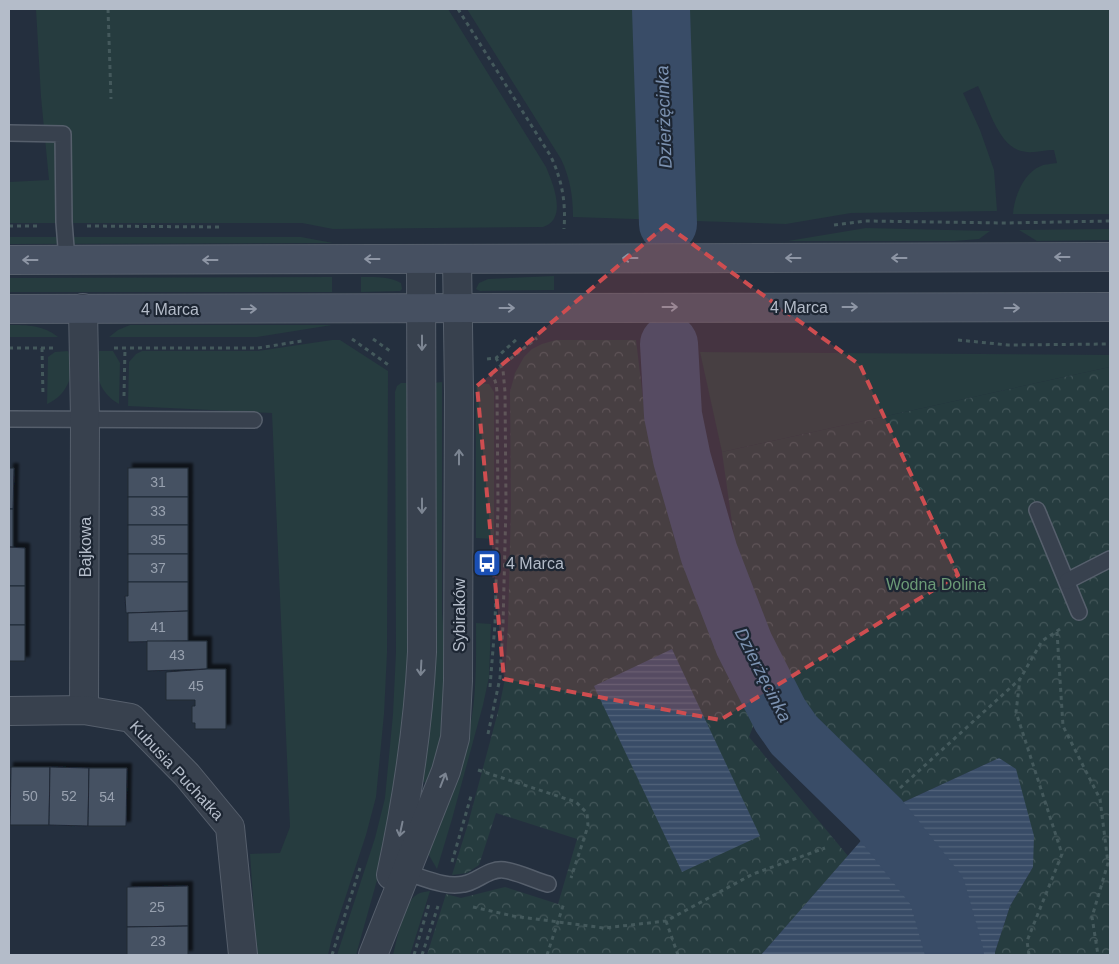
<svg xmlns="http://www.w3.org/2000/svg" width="1119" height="964" font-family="Helvetica,sans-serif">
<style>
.grass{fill:#263c3f}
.park{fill:url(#park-crowns)}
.water{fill:url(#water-rules)}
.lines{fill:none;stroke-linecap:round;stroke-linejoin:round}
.river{stroke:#394c67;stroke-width:58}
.building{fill:#455162;stroke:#1f2835;filter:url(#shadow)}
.service-casing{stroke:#565f6c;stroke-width:18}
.minor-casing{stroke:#565f6c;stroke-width:30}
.tertiary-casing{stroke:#565f6c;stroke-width:30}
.secondary-casing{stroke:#565f6c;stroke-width:30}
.path{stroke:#44595c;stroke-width:3;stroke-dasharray:4 4;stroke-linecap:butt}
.service{stroke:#38414e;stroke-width:15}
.minor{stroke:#38414e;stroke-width:28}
.tertiary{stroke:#38414e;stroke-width:28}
.secondary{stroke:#465061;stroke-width:28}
.oneway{stroke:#8e96a5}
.oneway2{stroke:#7c8592}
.marked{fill:#ce4d50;fill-opacity:0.2;stroke:#ce4d50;stroke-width:4;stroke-dasharray:10 6;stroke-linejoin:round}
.labels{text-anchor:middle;stroke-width:4.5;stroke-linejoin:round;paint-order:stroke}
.number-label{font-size:14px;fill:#98a1af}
.street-label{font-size:16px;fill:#b4bcc9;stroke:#1d2633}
.poi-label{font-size:16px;fill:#b4bcc9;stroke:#1d2633;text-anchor:start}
.park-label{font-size:16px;fill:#6b9a76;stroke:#1d2633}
.water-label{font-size:18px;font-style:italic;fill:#7c92b1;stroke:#1d2633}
</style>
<defs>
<pattern id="park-crowns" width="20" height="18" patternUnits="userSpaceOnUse" patternTransform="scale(1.25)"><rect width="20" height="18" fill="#263c3f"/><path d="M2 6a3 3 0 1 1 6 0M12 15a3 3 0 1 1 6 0" fill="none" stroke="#435659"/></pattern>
<pattern id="water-rules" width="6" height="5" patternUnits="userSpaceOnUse" patternTransform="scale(1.25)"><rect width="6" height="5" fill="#394c67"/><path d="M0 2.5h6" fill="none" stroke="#53647b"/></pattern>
<filter id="shadow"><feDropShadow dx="4.5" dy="-4.5" stdDeviation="1" flood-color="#0009"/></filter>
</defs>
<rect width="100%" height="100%" fill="#242f3e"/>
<g class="grass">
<path d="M36,9H448L546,167C553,184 568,219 543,227L333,229L302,223H9V182L49,180L41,97Z"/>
<path d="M467,9H1110V214H1013C1014,197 1024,172 1041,166C1045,164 1052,164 1057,163L1054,150C1045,150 1036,153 1027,152C999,151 989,107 978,86L963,93L980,130L994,170L997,211L851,213L786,224L573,217C573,196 570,178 561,159Z"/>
<path d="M866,228L990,231L979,239L955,241H788Z"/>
<path d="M1110,229V240L1037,241L1019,230Z"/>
<path d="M9,237H301L333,243L9,244Z"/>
<path d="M554,276V290L480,291L476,289L479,283L488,279Z"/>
<path d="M332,277V292H9V278Z"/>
<path d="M361,277C374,277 389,276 401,283L402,289L400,291L361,292Z"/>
<path d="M9,325C28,325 43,325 58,337H9Z"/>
<path d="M130,325H332L257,337H109L118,330Z"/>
<path d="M332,340H340L388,371L387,653L384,714L376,797L366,835L332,938L328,955H257L250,854L280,853L290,827L272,413L128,406L129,362L136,354L142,351H258Z"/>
<path d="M68,351C76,372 69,394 47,404L48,357L55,352Z"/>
<path d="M99,351H113L120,363L119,404C99,393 93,372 99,351Z"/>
<path d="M700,352L1110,355V367L722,452Z"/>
<path d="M442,382V612L446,663V727L429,782L426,783L422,781L433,383Z"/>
<path d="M401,383H411L408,712L388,841L356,955H337L375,838L385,798L393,714L396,652L395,392L397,386Z"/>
<path d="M476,383L489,384L494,392V539L476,538Z"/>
<path d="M476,623L491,624L489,677L483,705L452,819L437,869L426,850C441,810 462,770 470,727C477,693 476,658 476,623Z"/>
<path d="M430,891L410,955H393C397,940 403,905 415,896C419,892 424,892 430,891Z"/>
</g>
<g class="park">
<path d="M556,340H636L647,432L758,714L749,737L848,856L761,955H427L446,894L461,898L505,887L558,904L577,839L496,813L479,865L467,873L452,875L468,824L499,708L505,679L508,624L511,505L510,392L515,373L524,357L532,349L542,344Z"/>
<path d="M1110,367V955H995V952L1010,906L1033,867L999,758L895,806L815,727L741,586L722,452Z"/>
</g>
<g class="water">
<path d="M672,649L760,836L682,872L594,686Z"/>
<path d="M999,758L1016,769L1034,836L1033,867L1010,906L995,952V955H761L880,819L895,806Z"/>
</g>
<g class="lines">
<g class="river">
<path d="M661,9L668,224"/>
<path d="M669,344L673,415L682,459L709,553L744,644L780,715L794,735L880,819L937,891L955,955"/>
</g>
</g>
<g class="building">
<path d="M9,468H14L13,509H9Z"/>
<rect x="128" y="468" width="60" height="29"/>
<rect x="128" y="497" width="60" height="28"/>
<rect x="9" y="509" width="4" height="38"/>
<rect x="128" y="525" width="60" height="29"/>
<path d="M9,547L25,548V586H9Z"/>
<rect x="128" y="554" width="60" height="28"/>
<path d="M128,582H188V611L126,613L125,596H128Z"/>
<rect x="9" y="586" width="16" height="39"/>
<path d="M188,611V641L128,642V613Z"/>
<rect x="9" y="625" width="16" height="36"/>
<path d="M147,641H207V669L147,671Z"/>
<path d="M207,669H226V729H195V723H192V706H195V700H166V672Z"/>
<path d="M9,767H11L10,825H9Z"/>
<path d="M11,767H50L49,825H10Z"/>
<path d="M50,767L89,768L88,826L49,825Z"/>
<path d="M89,768H127L126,826H88Z"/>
<path d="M188,886V926L127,927V887Z"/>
<path d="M188,926V955H127V927Z"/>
</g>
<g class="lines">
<defs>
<g id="service">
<path d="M9,133L63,134L64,222L67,260"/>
<path d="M9,419L254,420"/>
<path d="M1037,510L1079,612"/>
<path d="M1067,581L1110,559"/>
<path d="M407,873C425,878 445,888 464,884C477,882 489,868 504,870C518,872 534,880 548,884"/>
</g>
<g id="minor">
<path d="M83,308L85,419L84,710"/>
<path d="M9,711L84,710L131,718L187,775L230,827L243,955"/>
</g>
<g id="tertiary">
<path d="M391,875C407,801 418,728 422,652L421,259"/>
<path d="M373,955L446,771L455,738L458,681L459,392L457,260"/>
</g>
<g id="secondary">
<path d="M9,260L1110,257"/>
<path d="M9,309L1110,307"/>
</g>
</defs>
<use href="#service" class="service-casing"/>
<use href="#minor" class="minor-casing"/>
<use href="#tertiary" class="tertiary-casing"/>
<use href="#secondary" class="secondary-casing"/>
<g class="path">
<path d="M108,9L111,99"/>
<path d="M458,9L550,155C562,179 566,202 564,229"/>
<path d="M834,225L865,221L1006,223L1110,221"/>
<path d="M9,226H41"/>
<path d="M87,226L221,227"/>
<path d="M352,339L390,366"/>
<path d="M373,339L390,351"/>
<path d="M958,340L1008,345L1110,344"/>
<path d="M9,348H53"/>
<path d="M42,348L43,396"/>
<path d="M114,348H258L302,341"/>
<path d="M487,359L496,358L518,338"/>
<path d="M510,359L537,338"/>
<path d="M489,374C496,378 496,384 497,392L498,505L495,624L490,687"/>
<path d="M490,375L496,369"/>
<path d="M124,396L125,348"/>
<path d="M1057,632L1063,726L1100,799L1108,863L1092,917L1098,955"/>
<path d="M488,734L500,678L503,624L506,505L505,392L503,370L496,358"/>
<path d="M478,770L576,802L587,813L588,826L571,878"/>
<path d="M900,788L1020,679"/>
<path d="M452,862L471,796"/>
<path d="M473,907L513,916L604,928L666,921L753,874L825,848"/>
<path d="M666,921L678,955"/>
<path d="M332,955L360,868"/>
<path d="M414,955L429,904"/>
<path d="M422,955L438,906"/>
<path d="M547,955L564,903"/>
<path d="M1029,955L1027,941L1062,854L1016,712L1020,679L1042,641L1063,627"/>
</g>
<use href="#service" class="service"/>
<use href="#minor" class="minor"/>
<use href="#tertiary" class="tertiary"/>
<use href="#secondary" class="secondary"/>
</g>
<defs><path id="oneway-shaft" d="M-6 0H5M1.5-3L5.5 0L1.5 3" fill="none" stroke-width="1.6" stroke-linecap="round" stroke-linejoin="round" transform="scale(1.25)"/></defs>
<g class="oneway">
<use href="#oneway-shaft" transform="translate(1062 257) rotate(180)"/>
<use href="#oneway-shaft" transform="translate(630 258) rotate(-180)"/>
<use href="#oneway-shaft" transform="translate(793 258) rotate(180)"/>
<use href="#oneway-shaft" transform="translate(899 258) rotate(180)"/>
<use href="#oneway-shaft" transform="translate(372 259) rotate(180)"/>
<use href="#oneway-shaft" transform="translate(30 260) rotate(180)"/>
<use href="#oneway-shaft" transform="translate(210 260) rotate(180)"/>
<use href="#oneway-shaft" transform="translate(670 307)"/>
<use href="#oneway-shaft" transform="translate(850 307)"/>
<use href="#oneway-shaft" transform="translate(507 308)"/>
<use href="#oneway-shaft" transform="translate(1012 308)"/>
<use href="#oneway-shaft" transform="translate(249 309)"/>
</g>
<g class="oneway2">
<use href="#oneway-shaft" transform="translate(422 343) rotate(90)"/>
<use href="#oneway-shaft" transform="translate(459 457) rotate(-90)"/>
<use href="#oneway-shaft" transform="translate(422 506) rotate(90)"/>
<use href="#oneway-shaft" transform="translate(421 668) rotate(93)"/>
<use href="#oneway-shaft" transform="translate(443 780) rotate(-69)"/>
<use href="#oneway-shaft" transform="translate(401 829) rotate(102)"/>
</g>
<path class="marked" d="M666,225L860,365L958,575L720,720L504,679L477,386Z"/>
<defs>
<symbol id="bus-square" viewBox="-11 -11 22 22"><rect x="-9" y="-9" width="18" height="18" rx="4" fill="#1a4fb4" stroke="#1d2633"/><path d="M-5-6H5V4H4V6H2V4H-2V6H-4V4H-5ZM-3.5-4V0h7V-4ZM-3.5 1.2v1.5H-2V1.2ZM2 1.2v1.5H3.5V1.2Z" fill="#fff"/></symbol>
</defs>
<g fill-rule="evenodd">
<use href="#bus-square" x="471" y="547" width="32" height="32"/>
</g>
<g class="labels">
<g class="number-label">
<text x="158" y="487">31</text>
<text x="158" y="516">33</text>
<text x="158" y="545">35</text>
<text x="158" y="573">37</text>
<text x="158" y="632">41</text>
<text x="177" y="660">43</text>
<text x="196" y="691">45</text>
<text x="30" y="801">50</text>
<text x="69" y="801">52</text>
<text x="107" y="802">54</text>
<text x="157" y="912">25</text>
<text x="158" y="946">23</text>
</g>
<g class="street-label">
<text x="799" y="313">4 Marca</text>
<text x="170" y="315">4 Marca</text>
<text transform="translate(85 547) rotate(-90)" y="6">Bajkowa</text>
<text transform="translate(459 615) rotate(-90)" y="6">Sybiraków</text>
<text transform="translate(177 770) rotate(47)" y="6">Kubusia Puchatka</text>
</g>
<g class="poi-label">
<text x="506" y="569">4 Marca</text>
</g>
<g class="park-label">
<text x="936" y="590">Wodna Dolina</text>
</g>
<g class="water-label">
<text transform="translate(664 117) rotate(-92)" y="6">Dzierżęcinka</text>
<text transform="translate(763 675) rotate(63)" y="6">Dzierżęcinka</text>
</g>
</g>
<rect width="1119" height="964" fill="none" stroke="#b4bcc9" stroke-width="20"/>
</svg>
